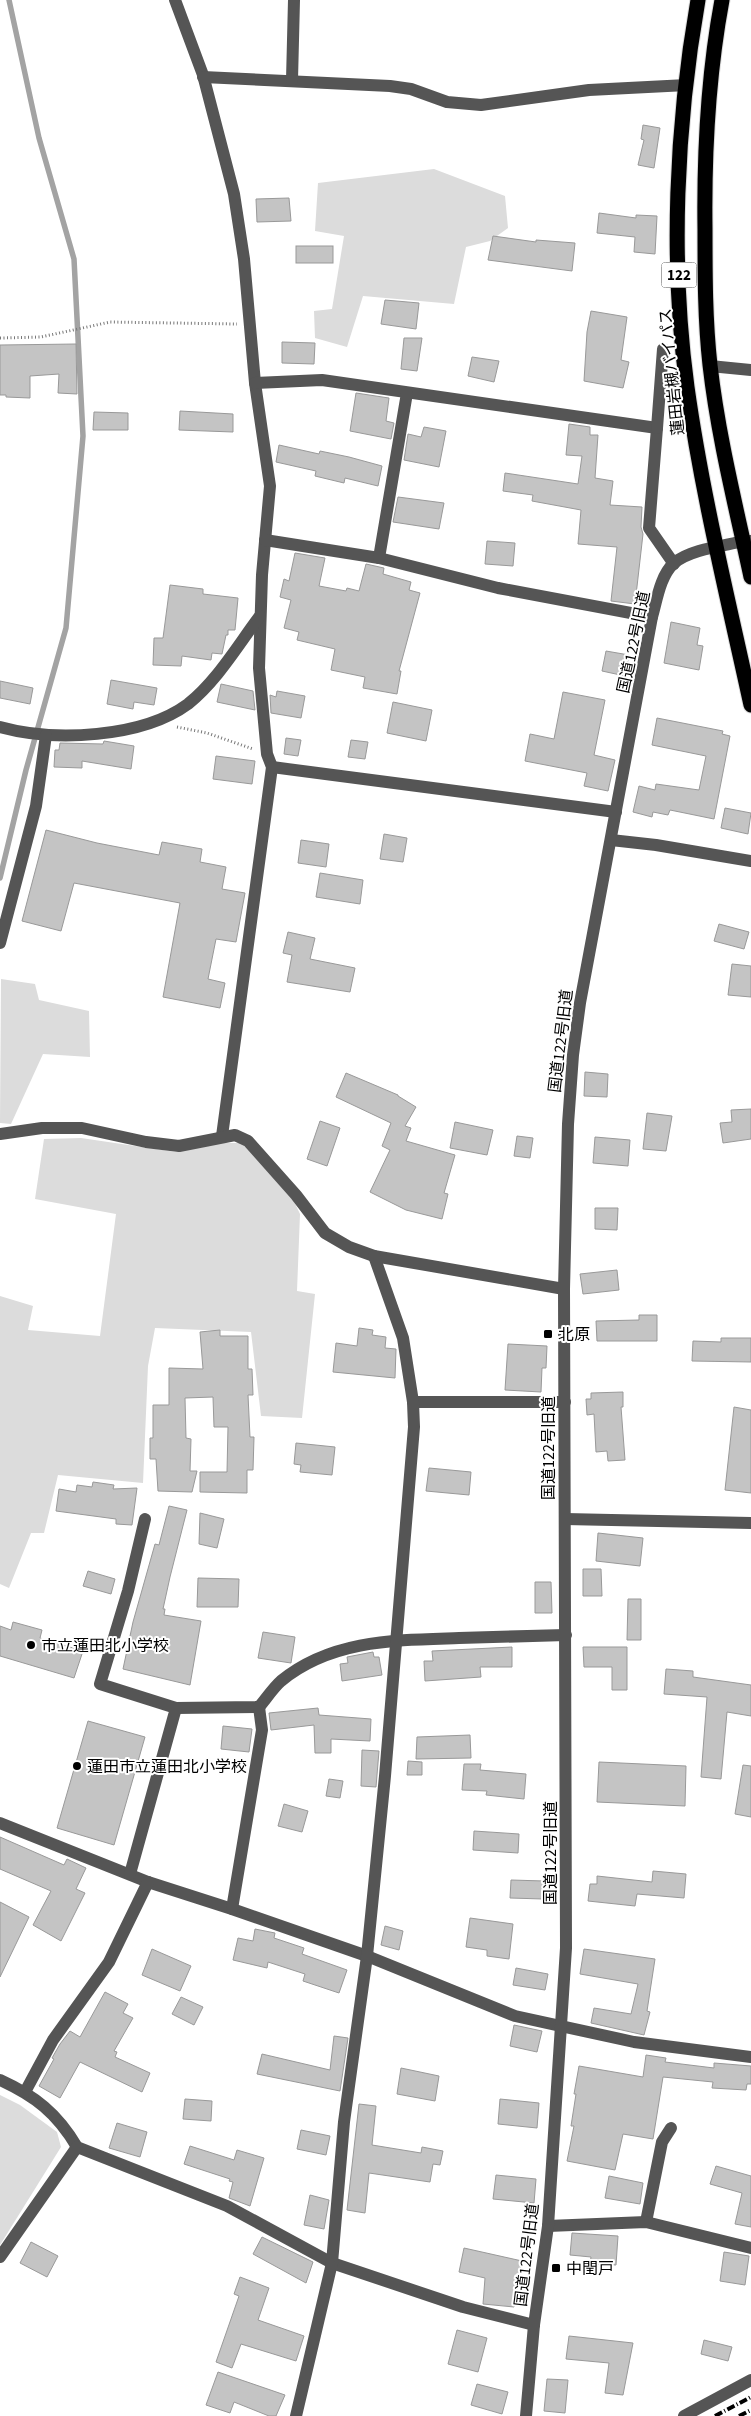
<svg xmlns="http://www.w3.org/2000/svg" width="751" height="2416" font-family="'Source Sans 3','Noto Sans JP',sans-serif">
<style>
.green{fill:#dcdcdc}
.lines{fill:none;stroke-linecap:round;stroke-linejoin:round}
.stream{stroke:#a3a3a3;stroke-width:5.5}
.building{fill:#c4c4c4;stroke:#999}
.highway-casing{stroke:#dbdbdb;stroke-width:17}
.path{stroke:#777;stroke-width:3;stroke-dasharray:1 2.5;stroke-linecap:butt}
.minor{stroke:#555;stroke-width:12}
.highway{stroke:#000;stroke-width:15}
.rail{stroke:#000;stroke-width:4;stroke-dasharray:8 2.5 1 2.5;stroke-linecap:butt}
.poi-dot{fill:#000;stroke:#fff;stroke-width:2}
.labels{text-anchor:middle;stroke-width:4;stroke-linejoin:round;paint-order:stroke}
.shield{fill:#fff;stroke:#4c4c4c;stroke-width:1}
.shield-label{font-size:15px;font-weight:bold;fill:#000}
.street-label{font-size:16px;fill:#000;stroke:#fff}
.poi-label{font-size:16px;fill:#000;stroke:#fff;text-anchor:start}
</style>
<rect width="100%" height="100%" fill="#fff"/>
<g class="green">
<path d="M434,169L505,196L508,228L490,241L466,247L454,304L363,296L347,347L315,338L314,311L332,309L344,236L315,231L318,183Z"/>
<path d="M1,979L35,984L39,1000L89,1011L90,1057L43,1054L11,1124L0,1123Z"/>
<path d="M81,1138L176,1152L217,1143H247L289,1191L300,1214L297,1291L315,1294L302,1418L261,1416L251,1332L155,1328L148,1366L143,1483L58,1475L44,1533H31L9,1588L0,1584V1296L33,1306L28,1330L100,1336L116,1214L35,1199L44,1139Z"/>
<path d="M0,2095L20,2105L57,2132L61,2147L0,2245Z"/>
</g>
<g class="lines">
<path class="stream" d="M0,878L26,770L66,628L83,436L74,259L39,138L9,0"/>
</g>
<g class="building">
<path d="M643,125L660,128L654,168L638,165L644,140L641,139Z"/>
<path d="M289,198L291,221L257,222L256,199Z"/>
<path d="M599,213L636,218V215L657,216L655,254L634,252L635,237L597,233Z"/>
<path d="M493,236L536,242V240L575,243L572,271L488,260Z"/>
<rect x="296" y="246" width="37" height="17"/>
<path d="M385,300L419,303L416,329L381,324Z"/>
<path d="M591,311L627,317L621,360L629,362L623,388L584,381L587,332Z"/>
<path d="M404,338H422L417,371L401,369Z"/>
<path d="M282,342L315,343L314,364L282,363Z"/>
<path d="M76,344L77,394L58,393L59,374L30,376V398L6,397V395H0V345Z"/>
<path d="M472,357L499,361L494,382L468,376Z"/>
<path d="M356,393L389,398L386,421L394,423L391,439L350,431Z"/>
<path d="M180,411L233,414V432L179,430Z"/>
<path d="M94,412L128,413V430H93Z"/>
<path d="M569,424L590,427V435H598L595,478L613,481L610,505L642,507L641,527L643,534L635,604L611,601L617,547L578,544L581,510L532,501L533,495L503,491L505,473L578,484L582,456L566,455Z"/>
<path d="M424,427L446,431L439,467L404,460L408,434L421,437Z"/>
<path d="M279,445L319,454L320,451L349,457L382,466L378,486L345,478L344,483L315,476L316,471L276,462Z"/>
<path d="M398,497L444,503L439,529L393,522Z"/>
<path d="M487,541L515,543L513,566L485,564Z"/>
<path d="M295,553L325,558L319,586L346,591L347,588L359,591L366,564L384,568L383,574L411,582L409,590L420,593L399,671H401L397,694L363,688L365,677L331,670L335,649L297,640L299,632L284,628L291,600L280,597L284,579L289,581Z"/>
<path d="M170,585L203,589V594L238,598L235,630H228V635H226L222,654L212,653L211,660L182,656L181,666L153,665L154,638H163Z"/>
<path d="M671,622L700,628L697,645L703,646L699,670L664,663Z"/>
<path d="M606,651L629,655L625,676L602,671Z"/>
<path d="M111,680L157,688L154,705L134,702L133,709L107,704Z"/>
<path d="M0,681L33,688L30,704L0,698Z"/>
<path d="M221,684L253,691L255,710L217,702Z"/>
<path d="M277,691L305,696L301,718L271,713L270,695L276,697Z"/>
<path d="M563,692L605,700L594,755L615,760L608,791L584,786L587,773L525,761L530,734L554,739Z"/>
<path d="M393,702L432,710L426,741L387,733Z"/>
<path d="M657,718L723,731L722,734L730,736L714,819L670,810L668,815L653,812L652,817L633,812L639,786L655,790L656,784L699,790L706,756L652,745Z"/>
<path d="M286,738L301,740L298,756L284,754Z"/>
<path d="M351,740L368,742L365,759L348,757Z"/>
<path d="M104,741L134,746L131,769L82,761V768L54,767L55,750H59L60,743L103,744Z"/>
<path d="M216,756L255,761L252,784L213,779Z"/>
<path d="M725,808L751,813L748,834L721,828Z"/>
<path d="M46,830L97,843L159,855L162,842L202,849L200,862L226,867L222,889L245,893L236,942L216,939L208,979L225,983L220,1008L163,997L180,903L74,883L61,931L22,921Z"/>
<path d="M384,834L407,838L403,862L380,859Z"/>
<path d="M301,840L329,844L326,867L298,863Z"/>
<path d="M320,873L363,880L360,904L316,897Z"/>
<path d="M719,924L749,932L744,949L714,941Z"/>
<path d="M288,932L315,938L310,959L355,968L350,992L287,982L292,955L283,953Z"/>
<path d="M732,964L751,966V997L728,995Z"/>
<path d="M585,1072L608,1074L607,1097L584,1096Z"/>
<path d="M346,1073L398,1095V1096L416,1107L405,1126L411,1128L406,1141L455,1155L444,1193L448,1194L442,1219L406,1210L370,1192L390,1150L382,1146L391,1123L336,1097Z"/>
<path d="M751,1109V1139L723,1143L720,1123L732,1122L731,1110Z"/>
<path d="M647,1113L672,1116L666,1151L643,1149Z"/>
<path d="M320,1121L340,1128L327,1166L307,1159Z"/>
<path d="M455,1122L493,1130L487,1155L450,1148Z"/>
<path d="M517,1136L533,1138L530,1158L514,1156Z"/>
<path d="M595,1137L630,1140L628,1166L593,1163Z"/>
<path d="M595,1208H618L617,1230L595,1229Z"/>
<path d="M617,1270L619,1290L583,1294L580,1274Z"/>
<path d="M639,1315H657V1341H597L596,1321L639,1320Z"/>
<path d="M359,1328L373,1330L372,1335L386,1337L385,1348L396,1349L395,1378L333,1372L336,1343L357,1346Z"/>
<path d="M220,1330V1336H248V1369H252L253,1395H248L250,1437H254L253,1470H247V1493L200,1492V1472H227L228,1427H214L213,1397L185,1398L186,1438L191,1439L190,1471H197L192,1492L158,1491L156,1459H150V1438H153V1405H169V1368L203,1369L200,1332Z"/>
<path d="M721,1338H751V1362L692,1361L693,1341L721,1342Z"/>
<path d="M508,1344L547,1346L546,1368H542L541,1392L505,1390Z"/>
<path d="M623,1392V1407H621L625,1460L608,1461L607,1451L596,1452L594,1414L587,1415L586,1399H591V1393Z"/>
<path d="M734,1407L751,1410V1493L725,1490Z"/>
<path d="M296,1443L335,1447L332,1475L300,1472L301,1465L294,1464Z"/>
<path d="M429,1468L471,1472L469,1495L426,1491Z"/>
<path d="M93,1482L114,1485L113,1489L137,1488L132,1525L116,1524V1519L56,1511L59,1489L76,1492L77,1485L92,1487Z"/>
<path d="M169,1506L187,1510L170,1577L163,1609H165L164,1615L201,1621L190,1685L123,1669L133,1622L155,1544L159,1545Z"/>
<path d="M200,1513L224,1519L217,1548L199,1544Z"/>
<path d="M598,1533L643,1538L640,1566L596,1561Z"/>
<path d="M583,1569H601L602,1596H583Z"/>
<path d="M88,1571L115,1579L111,1594L83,1586Z"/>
<path d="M198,1578L239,1579L238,1607H197Z"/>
<path d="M535,1582H551L552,1613H535Z"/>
<path d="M628,1599H641V1640H627Z"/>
<path d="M13,1622L42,1630L40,1638L83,1651L74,1678L0,1656V1626L11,1630Z"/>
<path d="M263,1632L295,1637L291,1663L258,1658Z"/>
<path d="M512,1647V1667H480L481,1677L425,1681L424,1661H433L432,1651Z"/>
<path d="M583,1647H627V1690H612V1667H584Z"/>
<path d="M373,1652L374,1657H379L382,1675L342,1681L340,1664L348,1663L347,1657Z"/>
<path d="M666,1669L693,1671V1677L751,1685V1716L727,1712L721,1779L701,1777L707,1697L664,1694Z"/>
<path d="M318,1708L319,1715L371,1719L370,1741L331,1739V1753H315L314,1725L271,1730L269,1713Z"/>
<path d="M88,1721L145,1737L114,1845L57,1828Z"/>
<path d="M223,1726L252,1729L249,1752L221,1749Z"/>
<path d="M470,1735L471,1758L416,1759L417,1737Z"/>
<path d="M362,1750L379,1751L376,1787L361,1786Z"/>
<path d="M408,1761L422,1762V1775H407Z"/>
<path d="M599,1762L686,1766L685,1806L597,1802Z"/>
<path d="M464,1764H481L480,1770L526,1774L524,1799L486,1795L487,1791L462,1790Z"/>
<path d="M743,1765L751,1766V1817L735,1814Z"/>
<path d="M329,1779L343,1781L340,1798L326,1796Z"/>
<path d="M284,1804L308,1811L302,1832L278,1826Z"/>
<path d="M474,1831L519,1834L518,1853L473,1850Z"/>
<path d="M0,1837L64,1865L67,1859L86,1868L76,1889L85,1893L61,1941L33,1925L51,1891L0,1869Z"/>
<path d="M653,1871L686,1874L684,1898L637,1894L635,1906L588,1901L590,1884H597V1876L652,1882Z"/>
<path d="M511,1880L544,1881L543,1899L510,1898Z"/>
<path d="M0,1902L29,1917L0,1977Z"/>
<path d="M470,1918L513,1924L509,1959L487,1956V1950L466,1947Z"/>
<path d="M385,1926L403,1931L399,1950L381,1945Z"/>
<path d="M255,1929L275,1933L274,1938L304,1948L302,1954L347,1970L339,1993L303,1981L305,1974L268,1962L267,1968L233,1960L238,1938L253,1941Z"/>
<path d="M152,1949L191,1966L180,1991L142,1975Z"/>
<path d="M584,1949L655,1959L647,2011L650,2012L644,2035L591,2023L594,2008L631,2014L638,1984L580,1974Z"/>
<path d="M516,1968L548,1974L545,1990L513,1985Z"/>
<path d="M105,1992L128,2004L123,2013L133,2018L114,2051L117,2052L115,2057L150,2073L142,2092L80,2062L60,2098L39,2086L54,2059L52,2058L60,2044L70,2031L80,2037Z"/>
<path d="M181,1997L203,2007L194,2025L172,2014Z"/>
<path d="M514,2025L542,2031L537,2052L510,2046Z"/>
<path d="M334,2036L348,2038L340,2091L257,2074L262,2054L330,2070Z"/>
<path d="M646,2055L666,2058L665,2062L714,2068V2063L751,2066V2084H747L746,2090L712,2088L713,2082L663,2077L653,2139L623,2134L615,2170L567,2161L574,2126H571L576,2094H574L579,2066L643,2077Z"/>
<path d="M401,2068L439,2076L435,2101L397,2094Z"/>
<path d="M185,2099L212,2101L211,2121L183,2119Z"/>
<path d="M500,2099L539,2103L537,2128L498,2124Z"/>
<path d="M359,2104L376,2106L372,2145L421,2153L422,2147L443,2151L440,2165L433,2164L430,2182L369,2173L365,2213L347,2210Z"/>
<path d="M117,2123L147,2132L140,2157L109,2148Z"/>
<path d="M301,2130L330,2136L326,2155L297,2149Z"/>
<path d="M190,2146L234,2160L237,2150L264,2158L250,2206L229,2198L233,2182L229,2181L230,2179L184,2164Z"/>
<path d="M716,2166L751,2176V2227L735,2224L742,2193L710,2184Z"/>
<path d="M496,2175L536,2179L534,2203L493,2199Z"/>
<path d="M609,2176L643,2183L640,2204L605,2198Z"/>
<path d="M310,2195L329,2200L324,2229L304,2225Z"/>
<path d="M572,2233L618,2236L616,2265L590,2264L591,2257L570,2255Z"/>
<path d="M262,2237L313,2262L306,2283L253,2254Z"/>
<path d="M31,2242L58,2256L47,2277L20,2263Z"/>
<path d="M464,2248L522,2261L514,2307L483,2304L485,2278L459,2272Z"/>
<path d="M724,2252L749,2256L745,2285L720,2281Z"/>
<path d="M240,2277L269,2288L258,2320L304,2336L296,2361L241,2344L232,2368L216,2362L239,2296L234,2294Z"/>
<path d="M457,2330L487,2338L478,2372L448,2364Z"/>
<path d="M569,2336L633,2343L623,2395L605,2393L609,2363L566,2359Z"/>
<path d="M704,2340L732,2347L728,2361L701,2354Z"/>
<path d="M218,2372L285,2395L276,2416H269L234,2402L230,2413L206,2405Z"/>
<path d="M547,2379L568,2380L565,2413L544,2411Z"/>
<path d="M477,2384L508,2392L502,2414L471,2405Z"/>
</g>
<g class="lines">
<defs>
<g id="highway">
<path d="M698,0C676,125 670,262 687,387C702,494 728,599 751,705"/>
<path d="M722,0C708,75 704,153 705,229C705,275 705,320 710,365C718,436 736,507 751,577"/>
</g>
</defs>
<use href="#highway" class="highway-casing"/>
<g class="path">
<path d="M0,338L41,337L110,322L237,324"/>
<path d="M177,727L207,733L253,749"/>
</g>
<g class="minor">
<path d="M175,0L203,75L234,194L244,259L255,383L270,486L262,575L259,668L267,754L272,767L222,1136"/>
<path d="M203,77L390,86L411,89L447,102L481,105L589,90L687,85"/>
<path d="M292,80L294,0"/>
<path d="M710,366L751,370"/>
<path d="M255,383L322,380L657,428L649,528L674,564"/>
<path d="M657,428L663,349"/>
<path d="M265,540L379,558L498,588L652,617"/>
<path d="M379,558L407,393"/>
<path d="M0,727C54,742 142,738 188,704C217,681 238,645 260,616"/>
<path d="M272,767L616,812"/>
<path d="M611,840L656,845L751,861"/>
<path d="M0,943L36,806L46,735"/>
<path d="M0,1134L42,1128H82L146,1142L179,1146L235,1135L248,1141L296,1195L325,1233L349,1247L374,1256L564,1289"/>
<path d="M413,1402H565"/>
<path d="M565,1519L751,1523"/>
<path d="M176,1708L259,1707C266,1699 273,1688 281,1681C332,1639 398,1640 459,1638C495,1637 531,1636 566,1635"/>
<path d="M0,1823L148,1882L232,1909L367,1956L515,2016L634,2042L751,2057"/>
<path d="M130,1874L176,1708L100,1684L128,1591L145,1519"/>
<path d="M232,1909L262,1730L259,1707"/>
<path d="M0,2080C35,2096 57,2113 77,2147L227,2206L332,2263L463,2307L534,2325"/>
<path d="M25,2092L53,2040L109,1962L148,1882"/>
<path d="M646,2222L662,2142L671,2128"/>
<path d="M548,2226L646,2222L751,2248"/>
<path d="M0,2257L77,2147"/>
<path d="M296,2416L332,2263L344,2122L367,1956L385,1776L414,1427L413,1402L403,1338L374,1256"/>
<path d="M526,2416L534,2325L548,2226L566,1948L564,1289L568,1124L573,1055L580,1003L652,617C657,600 660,576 674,563C691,549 723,546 744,541H751"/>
<path d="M684,2416L751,2380"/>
</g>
<use href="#highway" class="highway"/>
<g class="rail">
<path d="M715,2416L751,2397"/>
<path d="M739,2416L751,2410"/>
</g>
</g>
<g class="poi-dot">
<rect x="543" y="1329" width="10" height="10" rx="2.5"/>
<circle cx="31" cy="1645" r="5"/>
<circle cx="77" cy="1766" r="5"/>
<rect x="551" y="2263" width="10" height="10" rx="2.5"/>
</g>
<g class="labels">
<rect class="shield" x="661.5" y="262.5" width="35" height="25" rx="4"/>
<g class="shield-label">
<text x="679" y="280">122</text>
</g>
<g class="street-label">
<text transform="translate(671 372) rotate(-96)" y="6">蓮田岩槻バイパス</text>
<text transform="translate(633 642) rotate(-78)" y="6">国道122号旧道</text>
<text transform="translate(560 1041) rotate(-83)" y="6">国道122号旧道</text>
<text transform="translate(548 1448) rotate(-90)" y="6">国道122号旧道</text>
<text transform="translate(550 1853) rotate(-90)" y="6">国道122号旧道</text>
<text transform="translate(526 2255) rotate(-83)" y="6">国道122号旧道</text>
</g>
<g class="poi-label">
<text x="558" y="1340">北原</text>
<text x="41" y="1651">市立蓮田北小学校</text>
<text x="87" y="1772">蓮田市立蓮田北小学校</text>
<text x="566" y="2274">中閏戸</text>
</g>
</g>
</svg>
